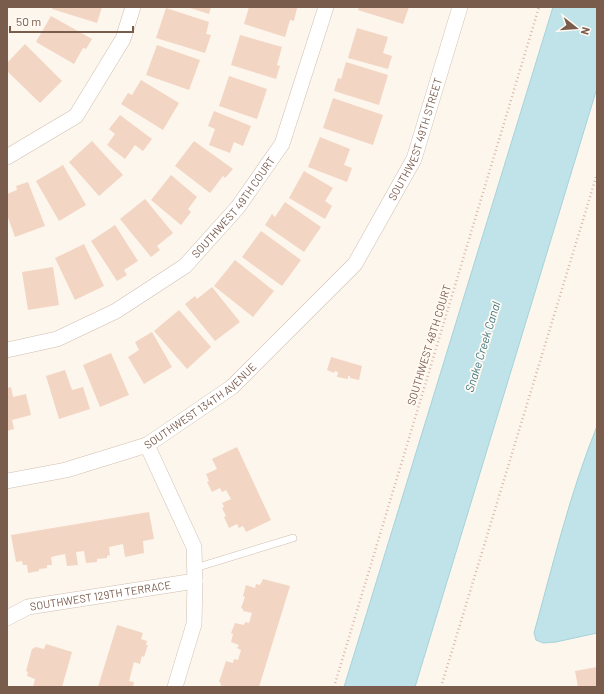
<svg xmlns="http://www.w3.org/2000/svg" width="604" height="694" font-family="Barlow,sans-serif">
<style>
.water{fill:#bfe3e8;stroke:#a5d3da}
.building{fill:#f3d5c3}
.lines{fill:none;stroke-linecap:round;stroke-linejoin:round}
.service-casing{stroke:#d1beb0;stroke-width:8}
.minor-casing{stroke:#d1beb0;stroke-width:16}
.path{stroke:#d9b8a5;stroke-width:2.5;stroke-dasharray:1 3;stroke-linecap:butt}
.service{stroke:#fff;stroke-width:7}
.minor{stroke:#fff;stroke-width:15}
.labels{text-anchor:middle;stroke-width:3.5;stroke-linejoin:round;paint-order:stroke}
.street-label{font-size:11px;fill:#7a5c4d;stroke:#fffaf3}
.water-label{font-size:12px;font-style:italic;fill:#437c86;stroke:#fffaf3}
</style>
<rect width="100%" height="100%" fill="#fdf6ec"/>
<g class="water">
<path d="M553,7H597V88L415,687H344Z"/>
<path d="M597,426V633L556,642L543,643L536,640L534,633C553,564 570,493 597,426Z"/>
</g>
<g class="building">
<path d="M53,7H102L97,23L52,9Z"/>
<path d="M187,7H211L209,14Z"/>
<path d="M249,7H294L297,8L294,21L290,20L285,37L244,24Z"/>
<path d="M359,7H409L403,24L358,10Z"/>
<path d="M166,8L209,22L206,34L211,35L205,53L156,38Z"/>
<path d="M51,16L92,39L86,49L83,48L74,64L36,42Z"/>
<path d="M357,28L388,37L383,53L392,56L388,69L348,58Z"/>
<path d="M240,35L282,47L277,65L280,66L276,79L231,65Z"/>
<path d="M25,44L62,81L40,103L7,71V63Z"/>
<path d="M157,45L200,60L189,90L146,75Z"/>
<path d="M346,62L388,75L379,105L334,91L338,78L341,79Z"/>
<path d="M229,76L267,89L257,119L219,106Z"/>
<path d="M141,80L179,103L163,130L121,104L128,93L132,95Z"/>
<path d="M333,98L383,115L373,145L323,128Z"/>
<path d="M214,111L251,126L243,146L234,142L230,153L209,145L215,129L208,126Z"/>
<path d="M120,115L152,139L143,151L135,145L125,159L107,145L115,134L109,129Z"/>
<path d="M320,137L350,149L344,165L352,168L347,182L308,167Z"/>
<path d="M92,141L123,175L99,196L69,162Z"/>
<path d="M194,141L233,169L225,178L223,176L210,193L175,166Z"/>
<path d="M63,165L86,205L59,221L36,181Z"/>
<path d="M304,171L333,188L325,201L332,206L325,219L289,198Z"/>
<path d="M171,175L197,197L188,209L191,212L181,225L151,200Z"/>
<path d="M28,182L45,226L15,237L7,215V194L17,190L16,186Z"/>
<path d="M145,199L173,233L157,246L160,250L151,257L120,219Z"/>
<path d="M285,202L321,227L304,252L265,225L272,214L275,217Z"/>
<path d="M115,225L138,261L124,270L127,275L117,281L91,241Z"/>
<path d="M261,231L301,260L282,286L242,257Z"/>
<path d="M84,244L104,286L75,300L55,258Z"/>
<path d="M235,260L274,291L253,317L214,286Z"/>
<path d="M53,267L59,305L28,310L22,272Z"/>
<path d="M212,287L240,322L215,341L185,304L195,296L197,299Z"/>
<path d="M179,310L211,347L187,369L154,331Z"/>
<path d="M152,332L172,367L144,384L128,357L139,350L135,342Z"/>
<path d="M111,353L129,395L100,407L83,365Z"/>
<path d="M331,357L362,366L359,380L350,378V376H348V379L337,377L338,372L335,371L334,373L327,370Z"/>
<path d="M65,370L72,390L83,387L90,409L59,419L46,376Z"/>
<path d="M11,387L13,397L26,394L31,415L12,420L14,429L7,431V388Z"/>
<path d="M237,447L271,520L246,532L243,526L239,528L237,524L229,528L224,517L226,516L222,508L224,507L222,503L231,499L226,490L222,492L220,488L212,492L207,482L209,481L206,474L217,469L212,459Z"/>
<path d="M149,512L154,539L143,541L144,553L125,557L123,544L109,547L110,555L107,556V558L97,559V562L86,563L84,551L76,552L78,565L67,566L65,554L51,557L52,565H47V568L39,569V571L28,573L27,565H23L22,561L16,562L11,535Z"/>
<path d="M263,579L290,586L259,687H226L220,685L221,683L219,682L226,661L233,663L234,659L238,660L241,650L237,648L239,645L231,642L233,634L231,633L235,623L244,625L245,622L249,623L252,613L243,611V609L241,608L245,597L243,596L246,585L255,588L256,584L260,585Z"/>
<path d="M117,625L143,633L141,639L147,641L146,645H148L144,657L142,656L140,664L134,662L129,681L134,682L133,687H98Z"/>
<path d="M46,644L72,652L62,687H33L35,679L27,676L28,672L26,671L32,649L36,647L44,649Z"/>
<path d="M597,667V687H578L575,671Z"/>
</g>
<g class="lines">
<defs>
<path id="service" d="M195,568L293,538"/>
<g id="minor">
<path d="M7,157L76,116L123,39L133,7"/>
<path id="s1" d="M7,350L57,339L116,311L185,266L238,207L282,144L326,7"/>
<path d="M147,445L194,547L195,581L194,624L175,687"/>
<path id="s2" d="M7,481L66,470L147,445L232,387L355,264L414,159L460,7"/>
<path id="s3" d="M7,618L28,607L195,581"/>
</g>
</defs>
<use href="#service" class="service-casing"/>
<use href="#minor" class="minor-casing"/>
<g class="path">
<path d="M334,687L539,7"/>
<path d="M441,687L597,174"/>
</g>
<use href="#service" class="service"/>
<use href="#minor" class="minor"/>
</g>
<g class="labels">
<g class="street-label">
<text dy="4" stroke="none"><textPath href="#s2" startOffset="561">SOUTHWEST 49TH STREET</textPath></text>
<text dy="4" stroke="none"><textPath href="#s1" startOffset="275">SOUTHWEST 49TH COURT</textPath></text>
<text transform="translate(429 345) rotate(-73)" y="4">SOUTHWEST 48TH COURT</text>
<text dy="4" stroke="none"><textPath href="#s2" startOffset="211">SOUTHWEST 134TH AVENUE</textPath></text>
<text dy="4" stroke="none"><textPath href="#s3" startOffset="97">SOUTHWEST 129TH TERRACE</textPath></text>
</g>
<g class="water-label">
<text transform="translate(483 347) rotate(-73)" y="4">Snake Creek Canal</text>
</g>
</g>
<rect width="604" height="694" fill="none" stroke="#7a5c4d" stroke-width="16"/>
<g transform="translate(576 28) rotate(107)" stroke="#fffaf3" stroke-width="3" paint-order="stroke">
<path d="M0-3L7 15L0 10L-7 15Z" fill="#7a5c4d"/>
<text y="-6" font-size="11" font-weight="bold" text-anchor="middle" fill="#7a5c4d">N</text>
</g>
<path d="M10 26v6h123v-6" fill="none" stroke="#7a5c4d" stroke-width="2"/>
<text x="16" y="26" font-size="12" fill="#7a5c4d" stroke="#fffaf3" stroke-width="3" paint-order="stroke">50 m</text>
</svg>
